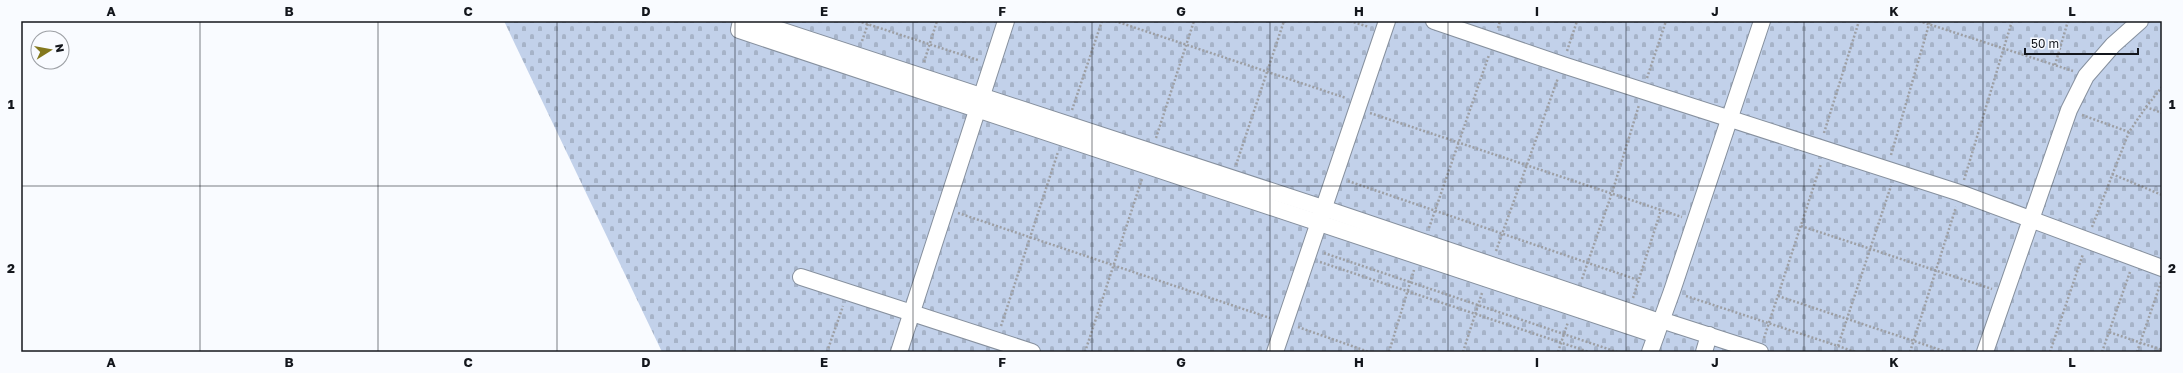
<svg xmlns="http://www.w3.org/2000/svg" width="2183" height="373" font-family="'Golos Text',sans-serif">
<style>
.cemetery{fill:url(#cemetery-stones)}
.lines{fill:none;stroke-linecap:round;stroke-linejoin:round}
.minor-casing{stroke:#86909e;stroke-width:18}
.path{stroke:#9d9fa4;stroke-width:2.5;stroke-dasharray:2 2;stroke-linecap:butt}
.minor{stroke:#fff;stroke-width:16}
.grid{fill:none;stroke:#14171d;stroke-width:1;stroke-opacity:0.55}
.neatline{fill:none;stroke:#14171d;stroke-width:1.5}
.grid-label{font-size:13px;text-anchor:middle;font-weight:bold;fill:#14171d}
</style>
<defs>
<pattern id="cemetery-stones" width="16" height="16" patternUnits="userSpaceOnUse"><rect width="16" height="16" fill="#c2d1ea"/><path d="M2 7V4a2 2 0 0 1 4 0v3zM10 15v-3a2 2 0 0 1 4 0v3z" fill="#a6b3c8"/></pattern>
</defs>
<rect width="100%" height="100%" fill="#f9fbff"/>
<path class="cemetery" d="M504,21H2162V352H662Z"/>
<g class="lines">
<defs>
<g id="minor">
<path d="M741,21L739,30L1656,335"/>
<path d="M752,21L1323,208L1660,322"/>
<path d="M1434,21L1563,65L1960,193L2162,268"/>
<path d="M801,277L1032,352"/>
<path d="M1661,320L1760,352"/>
<path d="M899,352L1006,21"/>
<path d="M1275,352L1387,21"/>
<path d="M1650,352L1672,291L1762,21"/>
<path d="M1704,352L1709,335"/>
<path d="M1985,352L2069,110L2086,76L2113,45L2140,21"/>
</g>
</defs>
<use href="#minor" class="minor-casing"/>
<g class="path">
<path d="M858,21L978,60"/>
<path d="M1115,21L1346,98"/>
<path d="M1350,21L1369,27"/>
<path d="M1919,21L2073,71"/>
<path d="M1498,28L1500,21"/>
<path d="M862,41L869,21"/>
<path d="M1567,51L1577,21"/>
<path d="M924,62L937,21"/>
<path d="M2055,65L2068,21"/>
<path d="M1647,78L1666,21"/>
<path d="M2146,107L2162,87"/>
<path d="M1072,110L1102,21"/>
<path d="M1370,113L1682,217"/>
<path d="M2082,115L2129,132L2146,107L2162,113"/>
<path d="M1824,133L1859,21"/>
<path d="M1156,138L1194,21"/>
<path d="M1891,155L1930,21"/>
<path d="M1236,165L1284,21"/>
<path d="M2112,174L2162,195"/>
<path d="M1964,180L2012,21"/>
<path d="M1348,181L1638,280"/>
<path d="M958,213L1270,318"/>
<path d="M1801,226L1992,289"/>
<path d="M2092,227L2129,132"/>
<path d="M1429,228L1489,55"/>
<path d="M1496,251L1558,78"/>
<path d="M1324,253L1617,352"/>
<path d="M1320,262L1589,352"/>
<path d="M2130,272L2109,332L2162,350"/>
<path d="M1582,279L1612,193L1639,105"/>
<path d="M1686,296L1856,352"/>
<path d="M1778,296L1947,352"/>
<path d="M1633,298L1661,210"/>
<path d="M1001,326L1058,152"/>
<path d="M1298,327L1369,352"/>
<path d="M1764,338L1821,164"/>
<path d="M1838,346L1891,186"/>
<path d="M827,352L843,306"/>
<path d="M1085,352L1142,179"/>
<path d="M1389,352L1414,270"/>
<path d="M1463,352L1482,293"/>
<path d="M1558,352L1568,322"/>
<path d="M1910,352L1956,207"/>
<path d="M2050,352L2083,254"/>
<path d="M2102,352L2109,332"/>
<path d="M2137,352L2161,282"/>
</g>
<use href="#minor" class="minor"/>
</g>
<path class="grid" d="M200,21V352M378,21V352M557,21V352M735,21V352M913,21V352M1092,21V352M1270,21V352M1448,21V352M1626,21V352M1804,21V352M1983,21V352M21,186H2162"/>
<rect width="2183" height="373" fill="none" stroke="#f9fbff" stroke-width="44"/>
<g transform="translate(50 50) rotate(79)"><circle r="19" fill="#f9fbff" stroke="#9da0a5"/>
<path d="M0-3L7 15L0 10L-7 15Z" fill="#84781d"/>
<text y="-6" font-size="11" font-weight="bold" text-anchor="middle" fill="#14171d">N</text>
</g>
<path d="M2025 48v6h113v-6" fill="none" stroke="#14171d" stroke-width="2"/>
<text x="2031" y="48" font-size="12" fill="#14171d" stroke="#f9fbff" stroke-width="3" paint-order="stroke">50 m</text>
<rect x="22" y="22" width="2139" height="329" class="neatline"/>
<g class="grid-label">
<text x="111" y="16">A</text>
<text x="289" y="16">B</text>
<text x="468" y="16">C</text>
<text x="646" y="16">D</text>
<text x="824" y="16">E</text>
<text x="1002" y="16">F</text>
<text x="1181" y="16">G</text>
<text x="1359" y="16">H</text>
<text x="1537" y="16">I</text>
<text x="1715" y="16">J</text>
<text x="1894" y="16">K</text>
<text x="2072" y="16">L</text>
<text x="11" y="109">1</text>
<text x="2172" y="109">1</text>
<text x="11" y="273">2</text>
<text x="2172" y="273">2</text>
<text x="111" y="367">A</text>
<text x="289" y="367">B</text>
<text x="468" y="367">C</text>
<text x="646" y="367">D</text>
<text x="824" y="367">E</text>
<text x="1002" y="367">F</text>
<text x="1181" y="367">G</text>
<text x="1359" y="367">H</text>
<text x="1537" y="367">I</text>
<text x="1715" y="367">J</text>
<text x="1894" y="367">K</text>
<text x="2072" y="367">L</text>
</g>
</svg>
